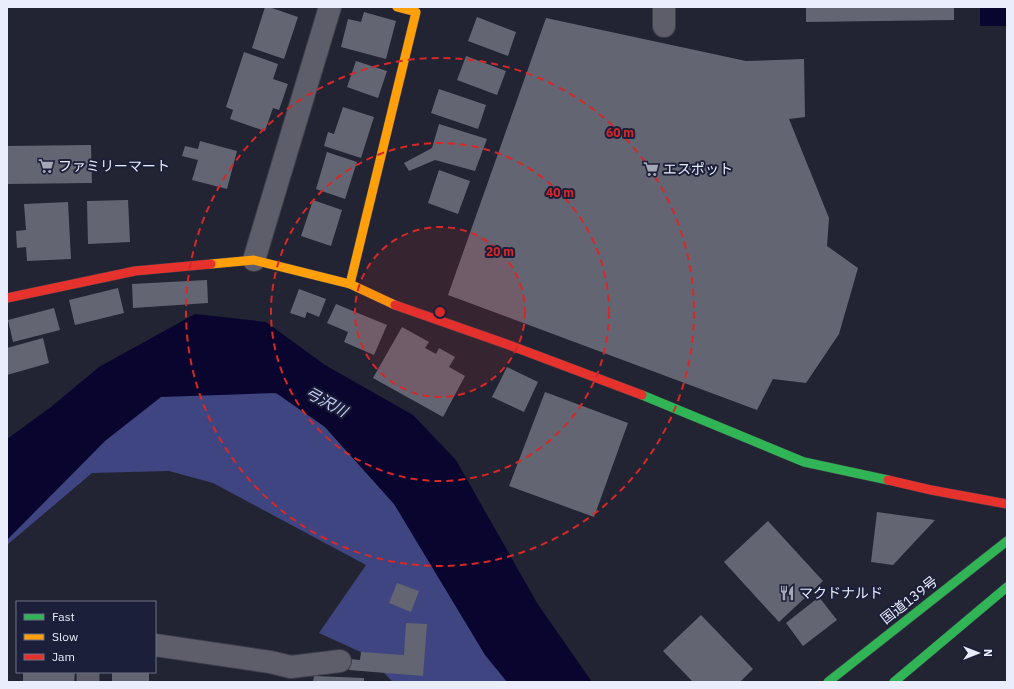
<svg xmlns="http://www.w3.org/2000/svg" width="1014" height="689" font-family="'IBM Plex Sans','Noto Sans JP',sans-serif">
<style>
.forest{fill:#3f4580}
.water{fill:#09052e}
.building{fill:#636572}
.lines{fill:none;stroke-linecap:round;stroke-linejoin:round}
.street-casing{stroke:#3e3e4b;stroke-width:24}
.fast-casing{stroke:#3e3e4b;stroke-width:10}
.slow-casing{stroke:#3e3e4b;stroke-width:10}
.jam-casing{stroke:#3e3e4b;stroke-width:10}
.street{stroke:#5d5e69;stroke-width:22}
.fast{stroke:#30b455;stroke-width:9}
.slow{stroke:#ff9f0a;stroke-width:9}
.jam{stroke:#e5322d;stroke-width:9}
.ring{fill:none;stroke:#d62828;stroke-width:2;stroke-dasharray:7 5}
.labels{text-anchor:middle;stroke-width:4;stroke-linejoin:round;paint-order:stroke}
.poi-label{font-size:14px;fill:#eaedfc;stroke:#1c1f39;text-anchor:start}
.street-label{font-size:14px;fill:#eaedfc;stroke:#1c1f39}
.water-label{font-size:15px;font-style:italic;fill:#c8cff6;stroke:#1c1f39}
.centre{fill:#d62828;stroke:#1c1f39;stroke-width:2}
.ring-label{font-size:12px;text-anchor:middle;font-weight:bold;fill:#d62828;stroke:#1c1f39;stroke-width:4;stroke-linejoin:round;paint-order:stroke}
</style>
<rect width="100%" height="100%" fill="#222433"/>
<path class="forest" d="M190,383L290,395L325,427L555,682H393L365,654L319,633L366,565L213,483L169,471L92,473L7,545V511L122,415Z"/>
<g class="water">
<rect x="980" y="7" width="27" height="19"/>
<path d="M195,314L266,322L325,365L413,415L456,460L537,603L592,682H507L485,655L394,504L325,427L276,393L161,397L105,441L7,540V439L51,407L99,367Z"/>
</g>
<g class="building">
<path d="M265,7H269L298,17L284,59L252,48Z"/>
<path d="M806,7H954V20L806,22Z"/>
<path d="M364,12L396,21L386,59L341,47L348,19L361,22Z"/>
<path d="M477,17L516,32L508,56L468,41Z"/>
<path d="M546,18L746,61L804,59L805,117L789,119L829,218L827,246L858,268L839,334L806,383L773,379L757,410L448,295Z"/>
<path d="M244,52L278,64L273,79L288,84L279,110L273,108L265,131L230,119L233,110L226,107Z"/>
<path d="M466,56L506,71L497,95L457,80Z"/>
<path d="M356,61L387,71L378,98L347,87Z"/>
<path d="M439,89L486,105L478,129L431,113Z"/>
<path d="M343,107L374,117L361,158L324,146L328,132L334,134Z"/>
<path d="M439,124L487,139L475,171L435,160L409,171L404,163L432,148Z"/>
<path d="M200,141L237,151L227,189L192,180L198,160L182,156L185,146L198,149Z"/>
<path d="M91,145L92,183L7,184V146Z"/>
<path d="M327,152L357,162L345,199L316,189Z"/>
<path d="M439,170L470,181L458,214L428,203Z"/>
<path d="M128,200L130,242L88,244L87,201Z"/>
<path d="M313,200L342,210L331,246L301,236Z"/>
<path d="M68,202L71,259L27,261L26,247L17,248L16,231L26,230L24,204Z"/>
<path d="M207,280L208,303L133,308L132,284Z"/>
<path d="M118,288L124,313L75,325L69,300Z"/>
<path d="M299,289L326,299L319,317L307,312L305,318L290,313Z"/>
<path d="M336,304L387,325L374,355L344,342L348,332L327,323Z"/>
<path d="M54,308L60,330L13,342L8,320Z"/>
<path d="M402,327L429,342L425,348L436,354L439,348L455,357L449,367L465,376L443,417L373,378Z"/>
<path d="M43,338L49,363L7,375V348Z"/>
<path d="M507,367L538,382L524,412L492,397Z"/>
<path d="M545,392L628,423L594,517L509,486Z"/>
<path d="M877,512L935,520L893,565L871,562Z"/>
<path d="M768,521L823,581L779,622L724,562Z"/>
<path d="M397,583L419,591L411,612L389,603Z"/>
<path d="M819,597L837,620L803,646L786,623Z"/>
<path d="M701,615L753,669L740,682H693L663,651Z"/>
<path d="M406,623L427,624L423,676L349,670L350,659L360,660L361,652L404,655Z"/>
<path d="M23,672H75L74,682H23Z"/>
<rect x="112" y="672" width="37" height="10"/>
<path d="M314,676L364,678V682H313Z"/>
</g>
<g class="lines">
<defs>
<g id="street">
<path d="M664,26V7"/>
<path d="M254,260L330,7"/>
<path d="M155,645L270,662L291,667L340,661"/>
<path d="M88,672V682"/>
</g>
<g id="fast">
<path d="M642,395L804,462L888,480"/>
<path d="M828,682L1007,541"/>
<path d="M894,682L1007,587"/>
</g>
<g id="slow">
<path d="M211,264L254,260L350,284L395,305"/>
<path d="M350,284L416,12L397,7"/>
</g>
<g id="jam">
<path d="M7,298L135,271L211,264"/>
<path d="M395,305L509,345L642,395"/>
<path d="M888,480L931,490L1007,504"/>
</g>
</defs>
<use href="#street" class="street-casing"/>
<use href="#fast" class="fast-casing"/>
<use href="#slow" class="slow-casing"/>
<use href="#jam" class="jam-casing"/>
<use href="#street" class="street"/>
<use href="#fast" class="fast"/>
<use href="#slow" class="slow"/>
<use href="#jam" class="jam"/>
</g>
<circle cx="440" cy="312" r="85" fill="#d62828" fill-opacity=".12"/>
<g class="ring">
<circle cx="440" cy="312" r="85"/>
<circle cx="440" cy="312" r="169"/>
<circle cx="440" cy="312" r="254"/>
</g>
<defs>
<symbol id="supermarket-bare" viewBox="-9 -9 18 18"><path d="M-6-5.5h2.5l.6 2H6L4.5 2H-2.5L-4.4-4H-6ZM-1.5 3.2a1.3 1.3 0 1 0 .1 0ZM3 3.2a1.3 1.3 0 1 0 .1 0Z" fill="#a4a7b6" stroke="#1c1f39" stroke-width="2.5" paint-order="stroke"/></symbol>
<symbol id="restaurant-bare" viewBox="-9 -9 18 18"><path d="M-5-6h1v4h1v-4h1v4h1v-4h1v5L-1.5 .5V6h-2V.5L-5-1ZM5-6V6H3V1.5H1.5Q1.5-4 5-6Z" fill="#a4a7b6" stroke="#1c1f39" stroke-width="2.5" paint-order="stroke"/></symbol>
</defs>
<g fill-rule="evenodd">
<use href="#supermarket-bare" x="35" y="155" width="22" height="22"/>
<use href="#supermarket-bare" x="640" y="158" width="22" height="22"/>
<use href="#restaurant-bare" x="776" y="582" width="22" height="22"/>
</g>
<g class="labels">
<g class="poi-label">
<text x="58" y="171">ファミリーマート</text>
<text x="663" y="174">エスポット</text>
<text x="799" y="598">マクドナルド</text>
</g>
<g class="street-label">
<text transform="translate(909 600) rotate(-38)" y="5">国道139号</text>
</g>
<g class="water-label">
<text transform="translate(326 402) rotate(29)" y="5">弓沢川</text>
</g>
</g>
<circle cx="440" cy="312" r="6" class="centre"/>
<g class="ring-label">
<text x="620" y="137">60 m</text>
<text x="560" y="197">40 m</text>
<text x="500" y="256">20 m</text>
</g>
<rect width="1014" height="689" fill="none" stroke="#eaedfc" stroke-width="16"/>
<rect x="16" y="601" width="140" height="72" fill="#1c1f39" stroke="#6e7187"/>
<rect x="24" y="614" width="20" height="6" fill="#30b455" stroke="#6e7187"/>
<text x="52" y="621" font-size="12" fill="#eaedfc">Fast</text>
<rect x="24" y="634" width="20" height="6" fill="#ff9f0a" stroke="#6e7187"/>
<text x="52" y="641" font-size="12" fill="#eaedfc">Slow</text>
<rect x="24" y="654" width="20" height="6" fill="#e5322d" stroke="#6e7187"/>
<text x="52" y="661" font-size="12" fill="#eaedfc">Jam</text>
<g transform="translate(978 653) rotate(90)" stroke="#1c1f39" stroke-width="3" paint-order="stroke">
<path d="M0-3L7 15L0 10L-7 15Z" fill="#eaedfc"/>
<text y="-6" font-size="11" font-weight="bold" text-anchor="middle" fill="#eaedfc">N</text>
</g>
</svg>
